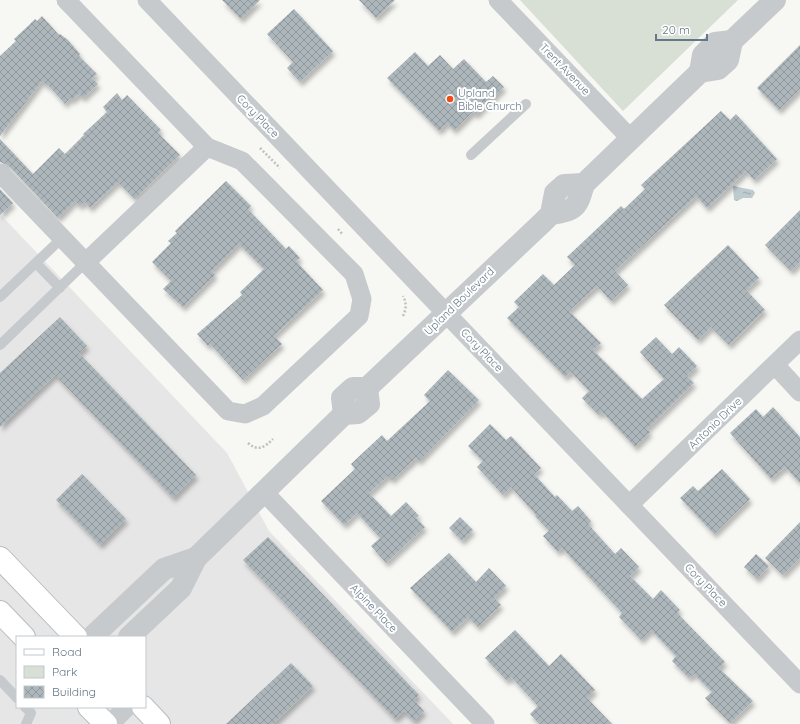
<svg xmlns="http://www.w3.org/2000/svg" width="800" height="724" font-family="Quicksand,sans-serif">
<style>
.built{fill:#e5e6e5;fill-rule:evenodd}
.park{fill:#d8dfd4}
.water{fill:url(#water-ripples)}
.building{fill:url(#building-cross-hatch);filter:url(#shadow)}
.lines{fill:none;stroke-linecap:round;stroke-linejoin:round}
.primary-casing{stroke:#b9bdc1;stroke-width:24}
.path{stroke:#bdc0c2;stroke-width:2.5;stroke-dasharray:2 2;stroke-linecap:butt}
.service{stroke:#c6cacd;stroke-width:10}
.minor{stroke:#c6cacd;stroke-width:19}
.tertiary{stroke:#c6cacd;stroke-width:22}
.primary{stroke:#fff;stroke-width:22}
.poi-dot{fill:#ef4c1c;stroke:#fff;stroke-width:1.5}
.labels{text-anchor:middle;stroke-width:4;stroke-linejoin:round;paint-order:stroke}
.street-label{font-size:11px;fill:#647887;stroke:#fff}
.poi-label{font-size:11px;fill:#647887;stroke:#fff;text-anchor:start}
</style>
<defs>
<pattern id="water-ripples" width="26" height="14" patternUnits="userSpaceOnUse"><rect width="26" height="14" fill="#bdcace"/><path d="M2 4q2-2 4 0t4 0M15 11q2-2 4 0t4 0" fill="none" stroke="#9da9ad"/></pattern>
<pattern id="building-cross-hatch" width="8" height="8" patternUnits="userSpaceOnUse"><rect width="8" height="8" fill="#adb6bb"/><path d="M0 0l8 8M0 8l8-8" fill="none" stroke="#90999e"/></pattern>
<filter id="shadow"><feDropShadow dx="2.5" dy="4.5" stdDeviation="2" flood-color="#0004"/></filter>
</defs>
<rect width="100%" height="100%" fill="#f7f7f4"/>
<path class="built" d="M0,214L227,453L269,531L453,724H0ZM17,637H145V707H17Z"/>
<path class="park" d="M520,0H738L623,111Z"/>
<path class="water" d="M733,186L753,190L755,193L752,198H743L737,201L734,200Z"/>
<g class="building">
<path d="M222,0H260L241,19Z"/>
<path d="M359,0H395L376,18Z"/>
<path d="M294,9L333,51L300,82L287,68L293,62L267,34Z"/>
<path d="M42,16L59,35L60,34L68,40L80,54L79,56L97,74L92,78L98,84L83,98L79,94L72,100L70,98L65,104L48,85L47,86L42,81L0,136V56L16,41L14,39L28,26L35,19L37,21Z"/>
<path d="M800,45V89L779,110L757,88Z"/>
<path d="M415,52L428,66L440,55L453,69L464,59L486,82L493,76L504,87L476,115L473,112L454,130L447,123L439,131L387,78Z"/>
<path d="M117,93L122,100L127,95L161,130L158,133L180,155L135,199L118,182L90,208L85,202L80,206L75,201L58,218L8,165L0,162V139L33,174L59,148L65,154L84,135L83,134L107,112L103,107Z"/>
<path d="M721,111L730,120L736,114L777,159L754,180L746,171L707,208L696,196L615,271L628,285L611,301L597,286L569,311L601,343L593,350L642,399L664,379L640,352L656,337L672,354L679,347L697,366L687,376L694,383L647,429L650,432L635,447L602,412L599,415L582,398L589,391L571,372L565,377L507,318L519,307L514,302L543,274L554,285L575,265L567,257L621,206L624,209L645,189L641,185Z"/>
<path d="M226,181L251,206L248,209L286,249L289,246L300,258L296,261L323,290L274,336L282,344L243,380L210,344L208,346L197,334L242,295L240,292L264,269L239,244L212,271L215,275L183,307L163,289L171,281L152,262L171,243L168,241L177,233L175,231Z"/>
<path d="M0,189L13,203L0,215Z"/>
<path d="M800,210V262L791,271L765,245Z"/>
<path d="M728,245L759,278L746,290L765,310L729,345L711,327L698,340L664,305Z"/>
<path d="M60,317L87,346L79,353L196,475L173,498L55,375L0,427V373Z"/>
<path d="M448,370L479,400L419,461L416,458L392,480L388,476L369,493L391,516L406,502L419,516L416,518L425,527L386,563L371,546L380,538L357,513L344,525L321,501L355,469L351,464L382,435L387,441L430,401L424,395Z"/>
<path d="M773,407L800,437V483L785,467L771,479L730,433L756,409L763,417Z"/>
<path d="M490,424L506,440L511,436L541,468L534,474L555,497L557,495L572,511L578,506L591,521L588,524L615,554L621,548L639,567L630,576L653,599L661,590L680,610L677,613L725,662L719,668L753,701L730,723L705,698L712,692L694,674L689,678L672,661L676,656L651,630L641,640L619,617L622,613L562,548L558,552L543,536L549,531L535,516L536,515L511,487L503,495L477,467L483,461L468,446Z"/>
<path d="M722,469L750,499L714,534L680,498L693,486L698,491Z"/>
<path d="M82,474L126,519L100,545L56,500Z"/>
<path d="M460,517L473,530L462,541L449,528Z"/>
<path d="M800,522V558L783,575L765,558Z"/>
<path d="M268,537L419,695L414,700L424,711L414,721L404,711L395,719L243,560Z"/>
<path d="M449,553L476,582L489,568L506,586L494,598L501,605L478,627L468,617L452,632L410,588Z"/>
<path d="M756,554L769,566L757,579L744,567Z"/>
<path d="M515,630L549,666L561,654L595,690L587,698L612,724H540L530,714L538,706L511,677L507,681L485,658Z"/>
<path d="M291,663L313,686L273,724H226Z"/>
</g>
<g class="lines">
<defs>
<g id="primary">
<path d="M0,558L76,637"/>
<path d="M0,612L24,637"/>
<path d="M89,707L106,724"/>
<path d="M143,707L159,724"/>
</g>
</defs>
<use href="#primary" class="primary-casing"/>
<g class="path">
<path d="M260,148L280,168"/>
<path d="M338,229L343,235"/>
<path d="M403,316C406,310 407,303 403,296"/>
<path d="M248,443C258,452 265,447 273,439"/>
</g>
<g class="service">
<path d="M471,155L526,104"/>
<path d="M36,263L60,288"/>
<path d="M0,297L62,238"/>
<path d="M0,345L85,263"/>
<path d="M0,680L17,698"/>
<path d="M25,707L31,713L26,724"/>
</g>
<g class="minor">
<path d="M147,0L800,684"/>
<path d="M498,0L631,139"/>
<path d="M0,173L228,411L245,414L263,406L359,316L362,299L354,274L242,161L207,147L66,0"/>
<path d="M85,263L207,147"/>
<path d="M775,365L800,392"/>
<path d="M264,492L485,724"/>
<path d="M629,505L800,340"/>
<path d="M110,724L127,707"/>
</g>
<g class="tertiary">
<path d="M700,72L703,55L715,43L732,41"/>
<path d="M551,214C576,210 577,208 584,184L700,72L718,69L728,60L732,41L775,0"/>
<path d="M344,414L342,398L353,388H367L543,222L551,214L555,193L564,185L584,184"/>
<path d="M92,637L164,569L196,558"/>
<path d="M129,637L181,588L196,558L344,414L358,413L369,404L367,388"/>
</g>
<use href="#primary" class="primary"/>
</g>
<circle class="poi-dot" cx="450" cy="99" r="4"/>
<g class="labels">
<g class="street-label">
<text transform="translate(565 69) rotate(46)" y="4">Trent Avenue</text>
<text transform="translate(258 116) rotate(46)" y="4">Cory Place</text>
<text transform="translate(459 301) rotate(-44)" y="4">Upland Boulevard</text>
<text transform="translate(482 350) rotate(46)" y="4">Cory Place</text>
<text transform="translate(715 423) rotate(-44)" y="4">Antonio Drive</text>
<text transform="translate(706 585) rotate(46)" y="4">Cory Place</text>
<text transform="translate(374 608) rotate(46)" y="4">Alpine Place</text>
</g>
<g class="poi-label">
<text x="458" y="97">Upland<tspan x="458" dy="13">Bible Church</tspan></text>
</g>
</g>
<rect x="16" y="636" width="130" height="72" fill="#ffffff" stroke="#c1c9cf"/>
<rect x="24" y="649" width="20" height="6" fill="#ffffff" stroke="#c1c9cf"/>
<text x="52" y="656" font-size="12" fill="#647887">Road</text>
<rect x="24" y="666" width="20" height="12" fill="#d8dfd4" stroke="#c1c9cf"/>
<text x="52" y="676" font-size="12" fill="#647887">Park</text>
<rect x="24" y="686" width="20" height="12" fill="url(#building-cross-hatch)" stroke="#c1c9cf"/>
<text x="52" y="696" font-size="12" fill="#647887">Building</text>
<path d="M656 34v6h51v-6" fill="none" stroke="#647887" stroke-width="2"/>
<text x="662" y="34" font-size="12" fill="#647887" stroke="#ffffff" stroke-width="3" paint-order="stroke">20 m</text>
</svg>
